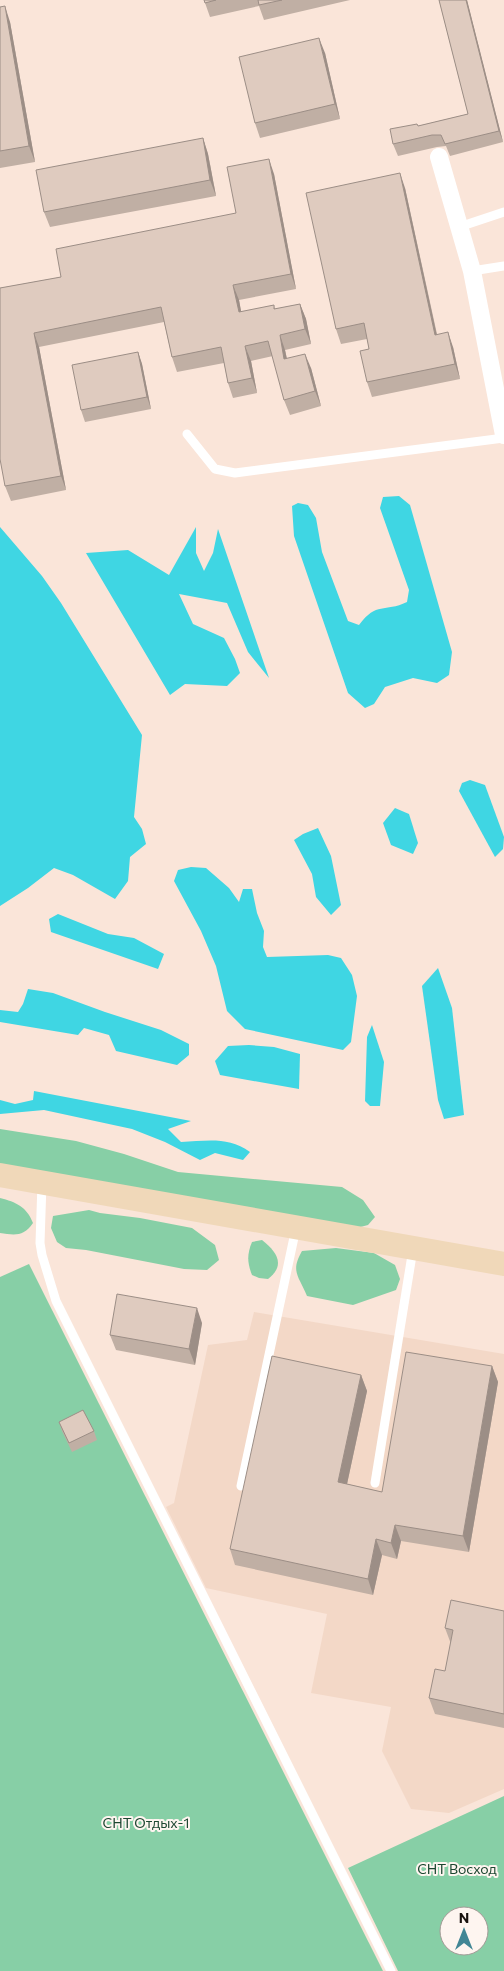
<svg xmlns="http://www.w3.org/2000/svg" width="504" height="1971" font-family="Commissioner,sans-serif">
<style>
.built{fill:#f3d8c7}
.green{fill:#87cfa6;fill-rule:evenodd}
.water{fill:#3fd6e3}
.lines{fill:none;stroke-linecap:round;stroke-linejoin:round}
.service{stroke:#fff;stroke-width:9}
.minor{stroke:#fff;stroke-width:18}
.secondary{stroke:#f0d8b9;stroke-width:24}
.wall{fill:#c0afa4}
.shaded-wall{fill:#9c8e86}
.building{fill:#dfcbbf;stroke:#9c8e86}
.labels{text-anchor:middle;stroke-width:4;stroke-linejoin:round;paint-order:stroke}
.park-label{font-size:14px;fill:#1d4731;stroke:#fef5f0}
</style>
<rect width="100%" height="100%" fill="#fae5d9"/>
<path class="built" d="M254,1312L504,1354V1789L449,1813L411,1809L382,1751L391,1707L311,1693L327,1614L206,1588L166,1507L174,1503L208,1345L247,1340Z"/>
<g class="green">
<path d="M0,1129L76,1141L124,1154L178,1172L342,1187L363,1200L375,1217L368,1225L349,1230L0,1169Z"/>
<path d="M0,1198C16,1202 27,1207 33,1223C24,1237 14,1235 0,1233Z"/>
<path d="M89,1210L100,1213L140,1218L192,1228L215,1245L219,1260L207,1270L184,1269L86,1250L66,1248L57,1242L51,1228L53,1216Z"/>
<path d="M262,1240C277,1252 286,1265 268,1279L259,1278L252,1275C247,1262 247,1254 252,1242Z"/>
<path d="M336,1248L374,1253L395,1265L400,1279L396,1290L353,1305L307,1296C299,1276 290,1272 302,1251Z"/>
<path d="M29,1264L383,1971H0V1277Z"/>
<path d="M504,1796V1971H398L348,1868ZM449,1916H479V1946H449Z"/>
</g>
<g class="water">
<path d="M399,496L410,505L452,652L449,675L437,683L413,678L385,687L374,704L365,708L348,693L294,536L292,506L298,503L308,505L316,518L322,552L348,621L359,625C377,601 384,613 407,602L409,590L380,508L383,497Z"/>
<path d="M0,527L42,576L61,603L142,735L134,817L142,829L146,844L130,857L128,881L115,899L73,875L54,868L28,888L0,906Z"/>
<path d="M196,527V553L204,571L213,553L218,529L269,678L248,652L227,603L179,594L193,624L224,638L235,659L240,673L227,686L185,684L170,695L86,553L128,550L169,575Z"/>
<path d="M470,780L485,785L504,837L503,849L495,857L459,791L462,783Z"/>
<path d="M395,808L409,814L418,843L413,854L391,845L383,823Z"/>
<path d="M318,828L331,856L341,905L331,915L316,897L312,874L294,840L303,834Z"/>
<path d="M191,867L206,868L229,888L239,902L243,889H252L257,913L264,931L263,947L267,957L328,955L341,958L352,975L357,996L351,1042L343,1050L245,1029L227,1011L216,966L201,931L174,881L178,870Z"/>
<path d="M58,914L108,934L134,938L164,954L158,969L51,932L49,919Z"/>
<path d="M438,968L452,1008L464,1115L444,1119L438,1100L422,986Z"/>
<path d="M28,989L53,993L105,1012L161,1030L189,1044V1055L177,1065L116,1051L109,1035L84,1028L78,1035L0,1022V1010L18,1012L23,1004Z"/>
<path d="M372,1025L384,1062L380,1106H370L365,1101L367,1037Z"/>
<path d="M249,1045L274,1047L300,1054L299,1089L220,1075L215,1061L228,1046Z"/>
<path d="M34,1091L191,1121L168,1129L181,1142C206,1141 228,1136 250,1152L243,1160L215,1153L200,1160L165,1142L132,1129L44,1110L0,1114V1100L15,1104L33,1100Z"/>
</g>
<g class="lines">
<g class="service">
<path d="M459,227L504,212"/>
<path d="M472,271L504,266"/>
<path d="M187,434L215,469L235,473L504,438"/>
<path d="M42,1183L40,1243L42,1255L56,1301L391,1971"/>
<path d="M375,1483L413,1249"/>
<path d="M241,1486L296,1228"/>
</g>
<path class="minor" d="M439,157L472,271L504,435"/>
<path class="secondary" d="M0,1175L504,1264"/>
</g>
<g class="wall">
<path d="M204,0H350L264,20L259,6L210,17Z"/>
<path d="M439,0H467L503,142L450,156L446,146L437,147L398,156L393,144L418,126L468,114Z"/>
<path d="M0,7L10,22L35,162L0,168Z"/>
<path d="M325,53L340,119L260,138L255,123Z"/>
<path d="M203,138L208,154L216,196L50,227L44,212Z"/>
<path d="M274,174L296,289L239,300L241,312L274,305L275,309L300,304L306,319L311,344L285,350L287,359L311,368L321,406L290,415L284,400L273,356L251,361L257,393L233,398L228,383L224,363L177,372L172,357L164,322L39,347L66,490L11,501L5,486L0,288L61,277L236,213Z"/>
<path d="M405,188L437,334L453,347L460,379L372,397L367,382L369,349L367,339L341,344L336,329Z"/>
<path d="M138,352L142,364L151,409L85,422L81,410Z"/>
<path d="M202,1323L195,1365L116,1350L110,1335Z"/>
<path d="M492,1366L498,1382L469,1552L401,1541L397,1559L382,1555L373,1595L235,1565L230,1549L361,1375L367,1391L347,1484L382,1492Z"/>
<path d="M59,1422L94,1431L97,1440L72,1452L62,1431Z"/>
<path d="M504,1611V1728L435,1714L429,1698L445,1671L451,1644L445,1628Z"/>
</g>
<g class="shaded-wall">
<path d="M466,0H467L503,142L499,131Z"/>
<path d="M5,6L10,22L35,162L29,146Z"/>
<path d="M319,38L325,53L340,119L335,104Z"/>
<path d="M203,138L208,154L216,196L210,180Z"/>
<path d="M269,159L274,174L296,289L291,274Z"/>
<path d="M400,173L405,188L440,350L435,335Z"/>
<path d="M233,285L239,300L244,327L239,312Z"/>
<path d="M300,304L306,319L311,344L305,329Z"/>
<path d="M448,332L453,347L460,379L455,364Z"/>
<path d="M34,333L39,347L66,490L61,476Z"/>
<path d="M280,335L285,350L290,374L284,359Z"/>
<path d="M245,346L251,361L257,393L252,378Z"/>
<path d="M138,352L142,364L151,409L147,397Z"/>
<path d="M305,354L311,368L321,406L315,391Z"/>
<path d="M197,1308L202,1323L195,1365L189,1349Z"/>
<path d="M492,1366L498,1382L469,1552L463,1536Z"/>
<path d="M361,1375L367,1391L344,1498L338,1482Z"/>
<path d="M395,1525L401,1541L397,1559L391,1543Z"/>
<path d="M376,1539L382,1555L373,1595L368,1579Z"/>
</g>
<g class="building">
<path d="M204,0H216L205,3Z"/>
<path d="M258,0H282L259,5Z"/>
<path d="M439,0H466L499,131L445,144L441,135H432L393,144L390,129L417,124L418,126L468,114Z"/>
<path d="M5,6L29,146L0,151V7Z"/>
<path d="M319,38L335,104L255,123L239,57Z"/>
<path d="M203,138L210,180L44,212L36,170Z"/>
<path d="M269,159L291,274L233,285L239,312L274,305V309L300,304L305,329L280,335L284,359L305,354L315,391L284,400L268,341L245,346L252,378L228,383L221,347L172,357L161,307L34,333L61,476L5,486L0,459V288L61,277L56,249L236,213L227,167Z"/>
<path d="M400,173L435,335L448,332L455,364L367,382L360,351L369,349L364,323L336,329L306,193Z"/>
<path d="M138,352L147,397L81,410L72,365Z"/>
<path d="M117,1294L197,1308L189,1349L110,1335Z"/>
<path d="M406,1352L492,1366L463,1536L395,1525L391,1543L376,1539L368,1579L230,1549L272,1356L361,1375L338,1482L382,1492Z"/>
<path d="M83,1410L94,1431L69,1443L59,1422Z"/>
<path d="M451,1600L504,1611V1714L429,1698L435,1669L445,1671L453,1630L445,1628Z"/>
</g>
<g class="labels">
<g class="park-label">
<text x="146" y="1828">СНТ Отдых-1</text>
<text x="457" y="1874">СНТ Восход</text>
</g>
</g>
<g transform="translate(464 1931)"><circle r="24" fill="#fef5f0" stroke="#a29a96"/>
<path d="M0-4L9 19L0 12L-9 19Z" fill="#428695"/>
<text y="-8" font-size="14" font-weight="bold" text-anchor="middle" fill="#19120e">N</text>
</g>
</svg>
